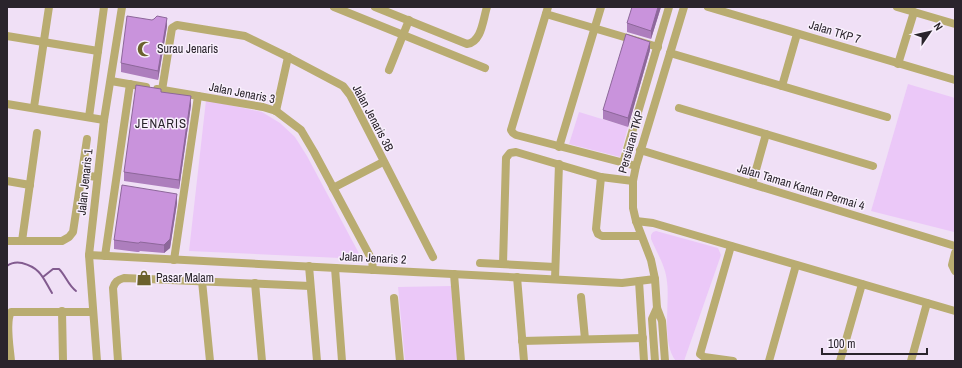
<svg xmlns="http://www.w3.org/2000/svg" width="962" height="368" font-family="'Archivo Narrow',sans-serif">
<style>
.green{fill:#ebc8f8}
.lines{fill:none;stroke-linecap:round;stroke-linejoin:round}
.stream{stroke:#825b8f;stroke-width:2}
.minor{stroke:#b9ac71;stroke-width:8}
.wall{fill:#ad7ebd}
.shaded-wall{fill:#8d679a}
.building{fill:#c993dc;stroke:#8d679a}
.labels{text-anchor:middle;stroke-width:3;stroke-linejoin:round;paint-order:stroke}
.street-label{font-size:12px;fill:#2a242c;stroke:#f9f0fd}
.poi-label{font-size:12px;fill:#2a242c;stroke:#f9f0fd;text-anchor:start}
.neighbourhood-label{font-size:13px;letter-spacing:1px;fill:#2a242c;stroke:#f9f0fd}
</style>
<rect width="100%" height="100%" fill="#f0e0f6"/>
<g class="green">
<path d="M908,84L955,98L954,232L871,211Z"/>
<path d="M206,100L262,112L280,123L295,137L307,156L362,259L189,251Z"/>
<path d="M579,112L628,127L620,157L569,144Z"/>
<path d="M656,231L718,248L721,255L684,361H676C661,343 670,304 667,282C666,267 657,253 651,239V235L653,232Z"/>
<path d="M451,286L458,361H405L398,287Z"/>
</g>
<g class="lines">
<g class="stream">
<path d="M7,266C11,263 17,262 22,263C41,268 43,278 52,293"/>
<path d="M43,277L53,269H59C66,276 68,285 76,291"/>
</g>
<g class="minor">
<path d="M334,7L485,68"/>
<path d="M375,7L467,44C482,42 483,19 487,7"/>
<path d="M548,7L511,130L513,133L516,135L636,166"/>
<path d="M708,7L955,80"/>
<path d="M897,7L955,24"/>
<path d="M546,14L658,47"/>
<path d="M7,36L98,51"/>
<path d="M670,53L887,117"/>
<path d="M898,64L914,12"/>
<path d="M389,70L409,20"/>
<path d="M111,81L146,87"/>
<path d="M782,86L797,34"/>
<path d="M157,89L263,107L276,111L301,130L314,152L372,260L373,270"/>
<path d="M162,90L172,28L177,25L245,36L288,57L343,86L350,95L433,257"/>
<path d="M7,104L104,120"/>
<path d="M34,107L49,7"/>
<path d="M679,108L873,166"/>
<path d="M276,111L288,57"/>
<path d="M89,117L104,7"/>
<path d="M559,147L601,7"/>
<path d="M640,150L955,246"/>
<path d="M623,163L669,7"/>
<path d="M82,175L97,177"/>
<path d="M601,177L596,229L598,234L602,236H641"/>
<path d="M7,181L30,185"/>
<path d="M752,184L766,134"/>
<path d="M333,188L383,162"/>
<path d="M636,221L653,223L955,311"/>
<path d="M7,241H62L69,237L73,232L87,139"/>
<path d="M22,241L37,133"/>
<path d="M731,246L700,354L704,357L733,361"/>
<path d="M955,253L952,265L955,271"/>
<path d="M89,255L622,283L655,279"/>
<path d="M105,256L130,84"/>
<path d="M174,260L198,96"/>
<path d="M480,263L555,267"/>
<path d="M503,264L506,158L510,153L516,152L601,177L633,181"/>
<path d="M309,266L317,361"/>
<path d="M335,268L342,361"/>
<path d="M454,274L461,361"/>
<path d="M517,277L524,361"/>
<path d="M555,279L559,164"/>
<path d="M202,281L210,361"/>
<path d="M639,281L644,361"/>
<path d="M255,283L262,361"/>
<path d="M581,297L585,339"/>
<path d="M394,298L400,361"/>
<path d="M62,311L63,361"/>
<path d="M522,341L643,338"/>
<path d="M11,361C10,348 5,322 11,312H92"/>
<path d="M97,361L89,255L104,120L122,7"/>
<path d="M118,361L113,288C115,282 117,280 124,278L310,286"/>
<path d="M655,361L652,319L657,308"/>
<path d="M665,361L662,321L657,308L655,279L651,260L636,221L633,208V181L636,166L684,7"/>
<path d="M769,361L796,265"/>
<path d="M840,361L862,284"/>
<path d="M911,361L927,303"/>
</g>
</g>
<g class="wall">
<path d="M661,7L651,39L627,32V23Z"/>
<path d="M167,26L158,80L121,72V63Z"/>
<path d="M650,50L628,127L603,119V110Z"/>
<path d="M161,92L191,105L179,189L124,181V172Z"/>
<path d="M177,203L170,248L164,253L140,251L139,252H137L114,249V240Z"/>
</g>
<g class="shaded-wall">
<path d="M658,7H661L651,39V31Z"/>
<path d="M167,18V26L158,80V71Z"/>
<path d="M650,42V50L628,127V118Z"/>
<path d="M191,96V105L179,189V180Z"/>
<path d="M177,194V203L170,248L164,253V245Z"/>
</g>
<g class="building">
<path d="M632,7H658L651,31L627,23Z"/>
<path d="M127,16L152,20L154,19L157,16L167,18L158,71L121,63Z"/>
<path d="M626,34L650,42L628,118L603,110Z"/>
<path d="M136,85L161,89V92L191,96L179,180L124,172Z"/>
<path d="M122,185L177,194L170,239L164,245L140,242L139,243H137L114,240Z"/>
</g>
<defs>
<symbol id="mosque-bare" viewBox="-9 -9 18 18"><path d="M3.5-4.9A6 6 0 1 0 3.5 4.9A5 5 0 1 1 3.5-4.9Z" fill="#6b612d" stroke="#f9f0fd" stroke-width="2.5" paint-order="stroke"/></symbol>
<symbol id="shop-bare" viewBox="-9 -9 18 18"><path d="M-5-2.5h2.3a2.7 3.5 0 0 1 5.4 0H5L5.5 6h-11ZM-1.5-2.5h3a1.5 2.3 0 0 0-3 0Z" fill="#6b612d" stroke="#f9f0fd" stroke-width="2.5" paint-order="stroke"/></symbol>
</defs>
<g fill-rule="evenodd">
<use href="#mosque-bare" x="134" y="38" width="22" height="22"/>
<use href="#shop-bare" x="133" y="267" width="22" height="22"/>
</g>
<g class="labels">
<g class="street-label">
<text transform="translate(835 32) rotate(17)" y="4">Jalan TKP 7</text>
<text transform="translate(242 93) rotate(11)" y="4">Jalan Jenaris 3</text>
<text transform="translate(373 118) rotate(62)" y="4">Jalan Jenaris 3B</text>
<text transform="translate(631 142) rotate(-74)" y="4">Persiaran TKP</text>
<text transform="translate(85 182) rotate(-84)" y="4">Jalan Jenaris 1</text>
<text transform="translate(801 187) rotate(17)" y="4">Jalan Taman Kantan Permai 4</text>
<text transform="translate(373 258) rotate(3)" y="4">Jalan Jenaris 2</text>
</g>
<g class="poi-label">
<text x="157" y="53">Surau Jenaris</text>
<text x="156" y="282">Pasar Malam</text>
</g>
<g class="neighbourhood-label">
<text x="161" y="128">JENARIS</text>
</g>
</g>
<rect width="962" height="368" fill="none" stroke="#2a242c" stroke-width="16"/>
<g transform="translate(930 32) rotate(56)" stroke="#f9f0fd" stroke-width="3" paint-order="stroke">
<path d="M0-3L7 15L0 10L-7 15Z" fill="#2a242c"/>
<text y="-6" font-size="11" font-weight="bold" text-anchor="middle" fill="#2a242c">N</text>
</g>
<path d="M822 348v6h105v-6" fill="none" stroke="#2a242c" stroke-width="2"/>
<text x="828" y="348" font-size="12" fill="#2a242c" stroke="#f9f0fd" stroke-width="3" paint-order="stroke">100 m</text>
</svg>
